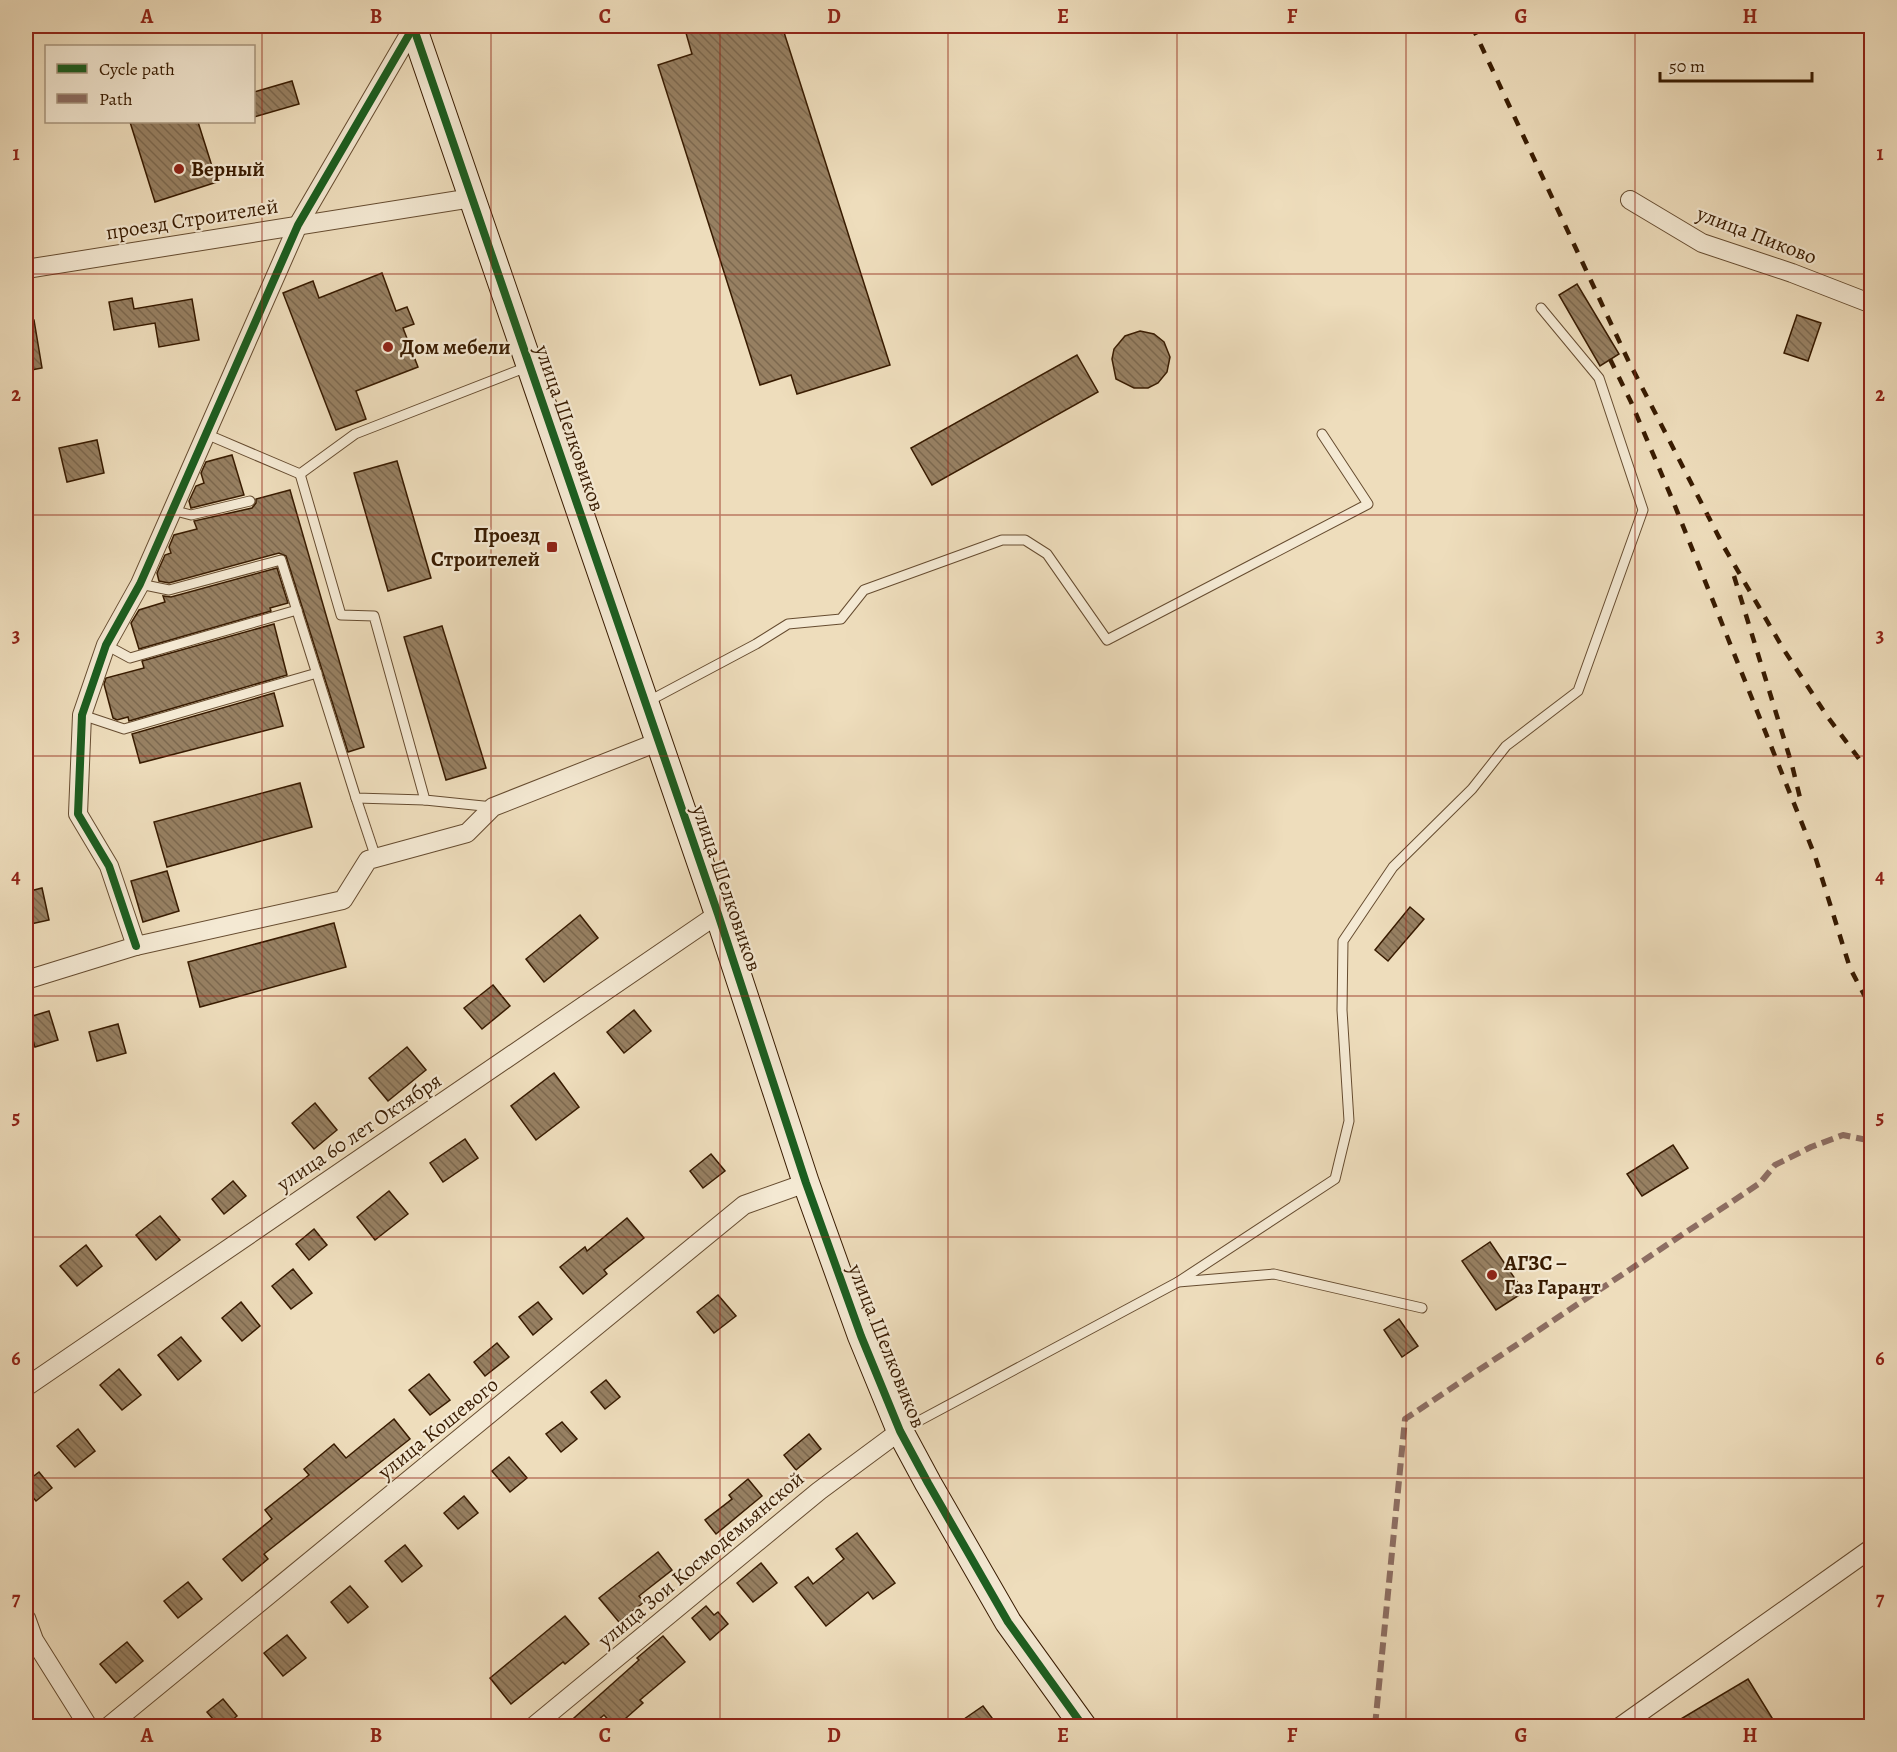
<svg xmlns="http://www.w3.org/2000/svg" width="1897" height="1752" font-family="Alegreya,serif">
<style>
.building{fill:url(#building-back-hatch);stroke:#381b01;stroke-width:1.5}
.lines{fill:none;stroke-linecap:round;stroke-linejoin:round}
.lane-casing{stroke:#664c30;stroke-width:11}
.street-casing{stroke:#664c30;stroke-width:20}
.secondary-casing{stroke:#381b01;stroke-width:28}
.lane{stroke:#f4e9d3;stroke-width:9}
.street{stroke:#f4e9d3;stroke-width:18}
.secondary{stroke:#f4e9d3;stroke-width:26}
.rail{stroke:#381b01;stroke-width:4.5;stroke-dasharray:10 10;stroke-linecap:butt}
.quiet{stroke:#8d6e63;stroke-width:6;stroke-dasharray:12 6;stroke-linecap:butt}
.cycleway-casing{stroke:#f4e9d3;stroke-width:11}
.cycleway{stroke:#1b5e20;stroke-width:8}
.grid{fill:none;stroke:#8f2418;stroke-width:1.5;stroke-opacity:0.55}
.poi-dot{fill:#8f2418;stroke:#f4e9d3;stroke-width:2}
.labels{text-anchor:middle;stroke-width:4.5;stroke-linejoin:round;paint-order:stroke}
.poi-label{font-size:21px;font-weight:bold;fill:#381b01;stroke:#f4e9d3;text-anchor:start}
.street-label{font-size:21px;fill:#381b01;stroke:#f4e9d3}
.neatline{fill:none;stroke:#8f2418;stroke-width:2}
.grid-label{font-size:20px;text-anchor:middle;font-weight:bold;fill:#8f2418}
</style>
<defs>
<pattern id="building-back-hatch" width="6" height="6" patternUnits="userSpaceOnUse" patternTransform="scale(1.5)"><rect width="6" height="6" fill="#978062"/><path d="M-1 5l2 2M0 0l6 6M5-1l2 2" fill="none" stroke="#7c684e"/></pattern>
</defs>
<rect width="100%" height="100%" fill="#eeddbc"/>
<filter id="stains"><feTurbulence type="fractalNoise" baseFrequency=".00333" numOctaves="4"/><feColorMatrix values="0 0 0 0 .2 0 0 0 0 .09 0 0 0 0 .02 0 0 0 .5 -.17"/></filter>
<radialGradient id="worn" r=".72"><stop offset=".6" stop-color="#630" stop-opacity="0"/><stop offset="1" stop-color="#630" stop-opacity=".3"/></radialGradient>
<g class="building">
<path d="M711,26H782L890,365L797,394L791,375L760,385L658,65L692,54L686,33Z"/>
<path d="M292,81L299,104L254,117V92Z"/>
<path d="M130,122H198L217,182L155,202Z"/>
<path d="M382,273L396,311L407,307L414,324L403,328L418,367L356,391L366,419L336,430L283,293L313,281L319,298Z"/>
<path d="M1577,284L1619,354L1600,366L1559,295Z"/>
<path d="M132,298L134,309L192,299L199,340L159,347L155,323L114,330L109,302Z"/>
<path d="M1797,315L1821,323L1808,361L1784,353Z"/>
<path d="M34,320L42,368L26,371V321Z"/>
<path d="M1140,331L1154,334L1164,342L1170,357L1167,372L1158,383L1148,388H1134L1116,379L1112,359L1114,349L1125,336Z"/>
<path d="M1077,355L1098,392L932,485L911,448Z"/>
<path d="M97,440L104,473L67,482L59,448Z"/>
<path d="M232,455L244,495L191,508L189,501L196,486L204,483L201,473L206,462Z"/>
<path d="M397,461L431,578L388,591L354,473Z"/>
<path d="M290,490L364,747L348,752L286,556L279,553L169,583L159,581L157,573L165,555L171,553L169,547L174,535L197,529L194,521L252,508L256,503V499Z"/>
<path d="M277,568L288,603L270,608L271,611L139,649L131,623L139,610L165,602L163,596L171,597Z"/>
<path d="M274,624L287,675L129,721L128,717L117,720L113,718L104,684L106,678L144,668L142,661Z"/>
<path d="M442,626L486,768L446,780L404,637Z"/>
<path d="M274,693L283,726L140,763L132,734Z"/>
<path d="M300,783L312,827L167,867L154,822Z"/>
<path d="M167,871L179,911L143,922L131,881Z"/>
<path d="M42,888L49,920L26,925V892Z"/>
<path d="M1410,907L1424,919L1388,961L1375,950Z"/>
<path d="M580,915L598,938L544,982L526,959Z"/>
<path d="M334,923L346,967L200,1007L188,962Z"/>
<path d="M493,985L510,1006L482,1029L464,1008Z"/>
<path d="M634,1010L651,1031L624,1053L607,1032Z"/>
<path d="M49,1011L58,1040L35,1047L26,1018Z"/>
<path d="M118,1024L126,1053L97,1061L89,1032Z"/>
<path d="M407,1047L426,1070L388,1101L369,1078Z"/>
<path d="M554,1073L579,1107L536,1140L511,1106Z"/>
<path d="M315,1103L337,1130L314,1149L292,1123Z"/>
<path d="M465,1139L478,1158L443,1182L430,1163Z"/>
<path d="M1673,1145L1688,1168L1642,1196L1627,1174Z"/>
<path d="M711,1154L725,1171L703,1188L690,1171Z"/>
<path d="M233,1181L246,1196L224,1214L212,1199Z"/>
<path d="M389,1191L408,1214L375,1240L357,1217Z"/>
<path d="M160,1216L180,1240L156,1260L136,1235Z"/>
<path d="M627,1218L644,1238L604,1270L607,1274L583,1294L560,1267L585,1247L587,1251Z"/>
<path d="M314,1229L327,1245L309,1260L296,1244Z"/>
<path d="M1490,1242L1524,1292L1496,1310L1462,1261Z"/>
<path d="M86,1245L102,1266L77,1286L60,1266Z"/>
<path d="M293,1269L312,1293L291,1309L272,1286Z"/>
<path d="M718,1295L736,1316L714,1333L697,1312Z"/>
<path d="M241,1302L260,1326L242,1341L222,1318Z"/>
<path d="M538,1302L552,1319L533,1335L519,1317Z"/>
<path d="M1399,1319L1418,1346L1402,1357L1384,1330Z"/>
<path d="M181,1337L201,1361L178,1380L158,1355Z"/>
<path d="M497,1343L509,1357L485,1376L474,1362Z"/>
<path d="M119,1369L141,1395L122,1410L100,1385Z"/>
<path d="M429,1374L450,1400L430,1415L409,1390Z"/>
<path d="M606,1380L620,1397L605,1409L591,1392Z"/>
<path d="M394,1419L410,1439L264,1554L268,1559L242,1581L223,1559L272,1519L265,1510L309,1475L304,1469L334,1444L346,1458Z"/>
<path d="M562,1422L577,1439L561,1452L546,1434Z"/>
<path d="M78,1429L95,1451L75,1467L57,1446Z"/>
<path d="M809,1434L821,1449L796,1470L784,1455Z"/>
<path d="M509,1457L527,1478L510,1492L492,1471Z"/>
<path d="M39,1472L52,1488L36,1501L26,1489V1482Z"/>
<path d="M748,1479L762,1496L716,1534L705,1520L732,1499L729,1495Z"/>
<path d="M464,1496L478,1513L458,1529L444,1513Z"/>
<path d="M857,1533L895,1583L873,1599L868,1592L826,1626L795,1587L808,1577L813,1584L844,1559L836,1549Z"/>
<path d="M405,1545L422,1566L402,1582L385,1561Z"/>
<path d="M658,1552L672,1570L639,1596L644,1602L619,1622L599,1598Z"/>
<path d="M761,1563L777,1583L753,1602L737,1583Z"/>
<path d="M188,1582L202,1599L178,1618L164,1601Z"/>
<path d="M350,1586L368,1607L348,1623L331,1602Z"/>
<path d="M706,1606L714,1615L718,1612L728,1624L710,1640L692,1618Z"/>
<path d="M565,1616L589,1644L565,1664L563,1662L511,1704L490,1678Z"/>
<path d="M287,1635L306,1658L283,1676L264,1653Z"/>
<path d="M663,1636L685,1662L640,1700L643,1703L617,1726H614L604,1715L591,1726H565L639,1660L637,1658Z"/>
<path d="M127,1642L143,1661L116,1683L100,1664Z"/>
<path d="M1748,1679L1777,1726H1669Z"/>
<path d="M223,1699L237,1716L225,1726H219L207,1712Z"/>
<path d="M983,1706L998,1726H954Z"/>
</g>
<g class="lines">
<defs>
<g id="lane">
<path d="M206,434L300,474L355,434L527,367"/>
<path d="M300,474L341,615L374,616L425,800L493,807"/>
<path d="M172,510L191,515L250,501"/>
<path d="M140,584L169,590L281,560L356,798L425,800"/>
<path d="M106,645L130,658L297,610"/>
<path d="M647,702L756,644L788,624L841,619L864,590L1002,540H1025L1047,554L1107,640L1368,504L1322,434"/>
<path d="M82,715L124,729L317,673"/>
<path d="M356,798L376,858"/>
<path d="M1178,1282L1335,1179L1349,1121L1342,1010L1343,941L1393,867L1472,789L1506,746L1578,691L1643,510L1599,378L1541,308"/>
<path d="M902,1430L1178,1282L1274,1274L1422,1308"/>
</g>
<g id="street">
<path d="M1630,200L1702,243L1792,273L1872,304"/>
<path d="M26,269L472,198"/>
<path d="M136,946L109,866L78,814L82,715L106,645L140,584L298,225L414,26"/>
<path d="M26,980L136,946L343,900L368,860L467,833L493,807L658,742"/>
<path d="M26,1387L718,914"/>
<path d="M26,1618L34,1640L88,1726"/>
<path d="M109,1726L744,1205L806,1183"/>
<path d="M534,1726L819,1491L900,1431"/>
<path d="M1621,1726L1872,1548"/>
</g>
<path id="secondary" d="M413,26L718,914L806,1183L861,1336L900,1431L928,1483L1008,1622L1083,1726"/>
</defs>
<use href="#lane" class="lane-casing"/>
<use href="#street" class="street-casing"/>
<use href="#secondary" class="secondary-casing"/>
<use href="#lane" class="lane"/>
<use href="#street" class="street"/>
<use href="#secondary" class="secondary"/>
<g class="rail">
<path d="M1472,26L1628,360L1724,547L1784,650L1827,716L1872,776"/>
<path d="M1610,359L1631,402L1673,501L1815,856L1850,968L1872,1010"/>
<path d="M1734,576L1792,765L1802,806"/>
</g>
<path class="quiet" d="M1375,1726L1405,1419L1760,1183L1775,1165L1811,1147L1843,1135L1872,1141"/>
<defs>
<g id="cycleway">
<path d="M413,26L718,914L806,1183L861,1336L900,1431L928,1483L1008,1622L1083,1726"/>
<path d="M136,946L109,866L78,814L82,715L106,645L140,584L298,225L414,26"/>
</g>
</defs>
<use href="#cycleway" class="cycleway-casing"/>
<use href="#cycleway" class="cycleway"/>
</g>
<path class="grid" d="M262,26V1726M491,26V1726M720,26V1726M948,26V1726M1177,26V1726M1406,26V1726M1635,26V1726M26,274H1872M26,515H1872M26,756H1872M26,996H1872M26,1237H1872M26,1478H1872"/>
<g class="poi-dot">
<circle cx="179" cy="169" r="6"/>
<circle cx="388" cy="347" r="6"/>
<rect x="546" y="541" width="12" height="12" rx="3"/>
<circle cx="1492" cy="1275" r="6"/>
</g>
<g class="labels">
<g class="poi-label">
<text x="191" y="176">Верный</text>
<text x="400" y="354">Дом мебели</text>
<text x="540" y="542" text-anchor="end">Проезд<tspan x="540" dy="24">Строителей</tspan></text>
<text x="1504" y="1270">АГЗС –<tspan x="1504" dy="24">Газ Гарант</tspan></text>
</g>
<g class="street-label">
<text transform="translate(192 219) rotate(-9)" y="7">проезд Строителей</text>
<text transform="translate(1757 235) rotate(21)" y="7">улица Пиково</text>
<text transform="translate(570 428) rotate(71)" y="7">улица Шелковиков</text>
<text transform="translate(727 888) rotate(71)" y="7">улица Шелковиков</text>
<text transform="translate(359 1132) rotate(-34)" y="7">улица 60 лет Октября</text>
<text transform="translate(887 1346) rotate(68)" y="7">улица Шелковиков</text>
<text transform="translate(438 1428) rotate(-39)" y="7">улица Кошевого</text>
<text transform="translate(701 1559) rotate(-40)" y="7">улица Зои Космодемьянской</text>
</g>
</g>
<rect width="1897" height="1752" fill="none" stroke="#eeddbc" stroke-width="66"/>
<rect x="45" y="45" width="210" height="78" fill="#f4e9d3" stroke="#a9977f" stroke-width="1.5"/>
<rect x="57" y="64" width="30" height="9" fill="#1b5e20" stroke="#a9977f" stroke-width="1.5"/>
<text x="99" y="75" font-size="18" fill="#381b01">Cycle path</text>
<rect x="57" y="94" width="30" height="9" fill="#8d6e63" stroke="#a9977f" stroke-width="1.5"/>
<text x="99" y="105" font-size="18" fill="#381b01">Path</text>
<path d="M1660 72v9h152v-9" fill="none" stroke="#381b01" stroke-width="3"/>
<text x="1669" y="72" font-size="18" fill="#381b01" stroke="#f4e9d3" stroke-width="4.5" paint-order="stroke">50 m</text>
<rect x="33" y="33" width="1831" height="1686" class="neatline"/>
<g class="grid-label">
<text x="147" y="23">A</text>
<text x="376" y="23">B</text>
<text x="605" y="23">C</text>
<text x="834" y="23">D</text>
<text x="1063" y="23">E</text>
<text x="1292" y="23">F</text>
<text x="1521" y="23">G</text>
<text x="1750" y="23">H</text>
<text x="16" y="160">1</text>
<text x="1880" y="160">1</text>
<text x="16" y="401">2</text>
<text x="1880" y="401">2</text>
<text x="16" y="642">3</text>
<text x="1880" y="642">3</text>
<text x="16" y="883">4</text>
<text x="1880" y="883">4</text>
<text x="16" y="1124">5</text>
<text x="1880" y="1124">5</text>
<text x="16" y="1365">6</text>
<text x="1880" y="1365">6</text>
<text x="16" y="1605">7</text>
<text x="1880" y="1605">7</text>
<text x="147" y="1742">A</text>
<text x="376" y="1742">B</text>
<text x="605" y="1742">C</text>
<text x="834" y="1742">D</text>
<text x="1063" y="1742">E</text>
<text x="1292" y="1742">F</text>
<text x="1521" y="1742">G</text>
<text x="1750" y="1742">H</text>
</g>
<rect width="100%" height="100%" filter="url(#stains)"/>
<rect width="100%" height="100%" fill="url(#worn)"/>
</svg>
